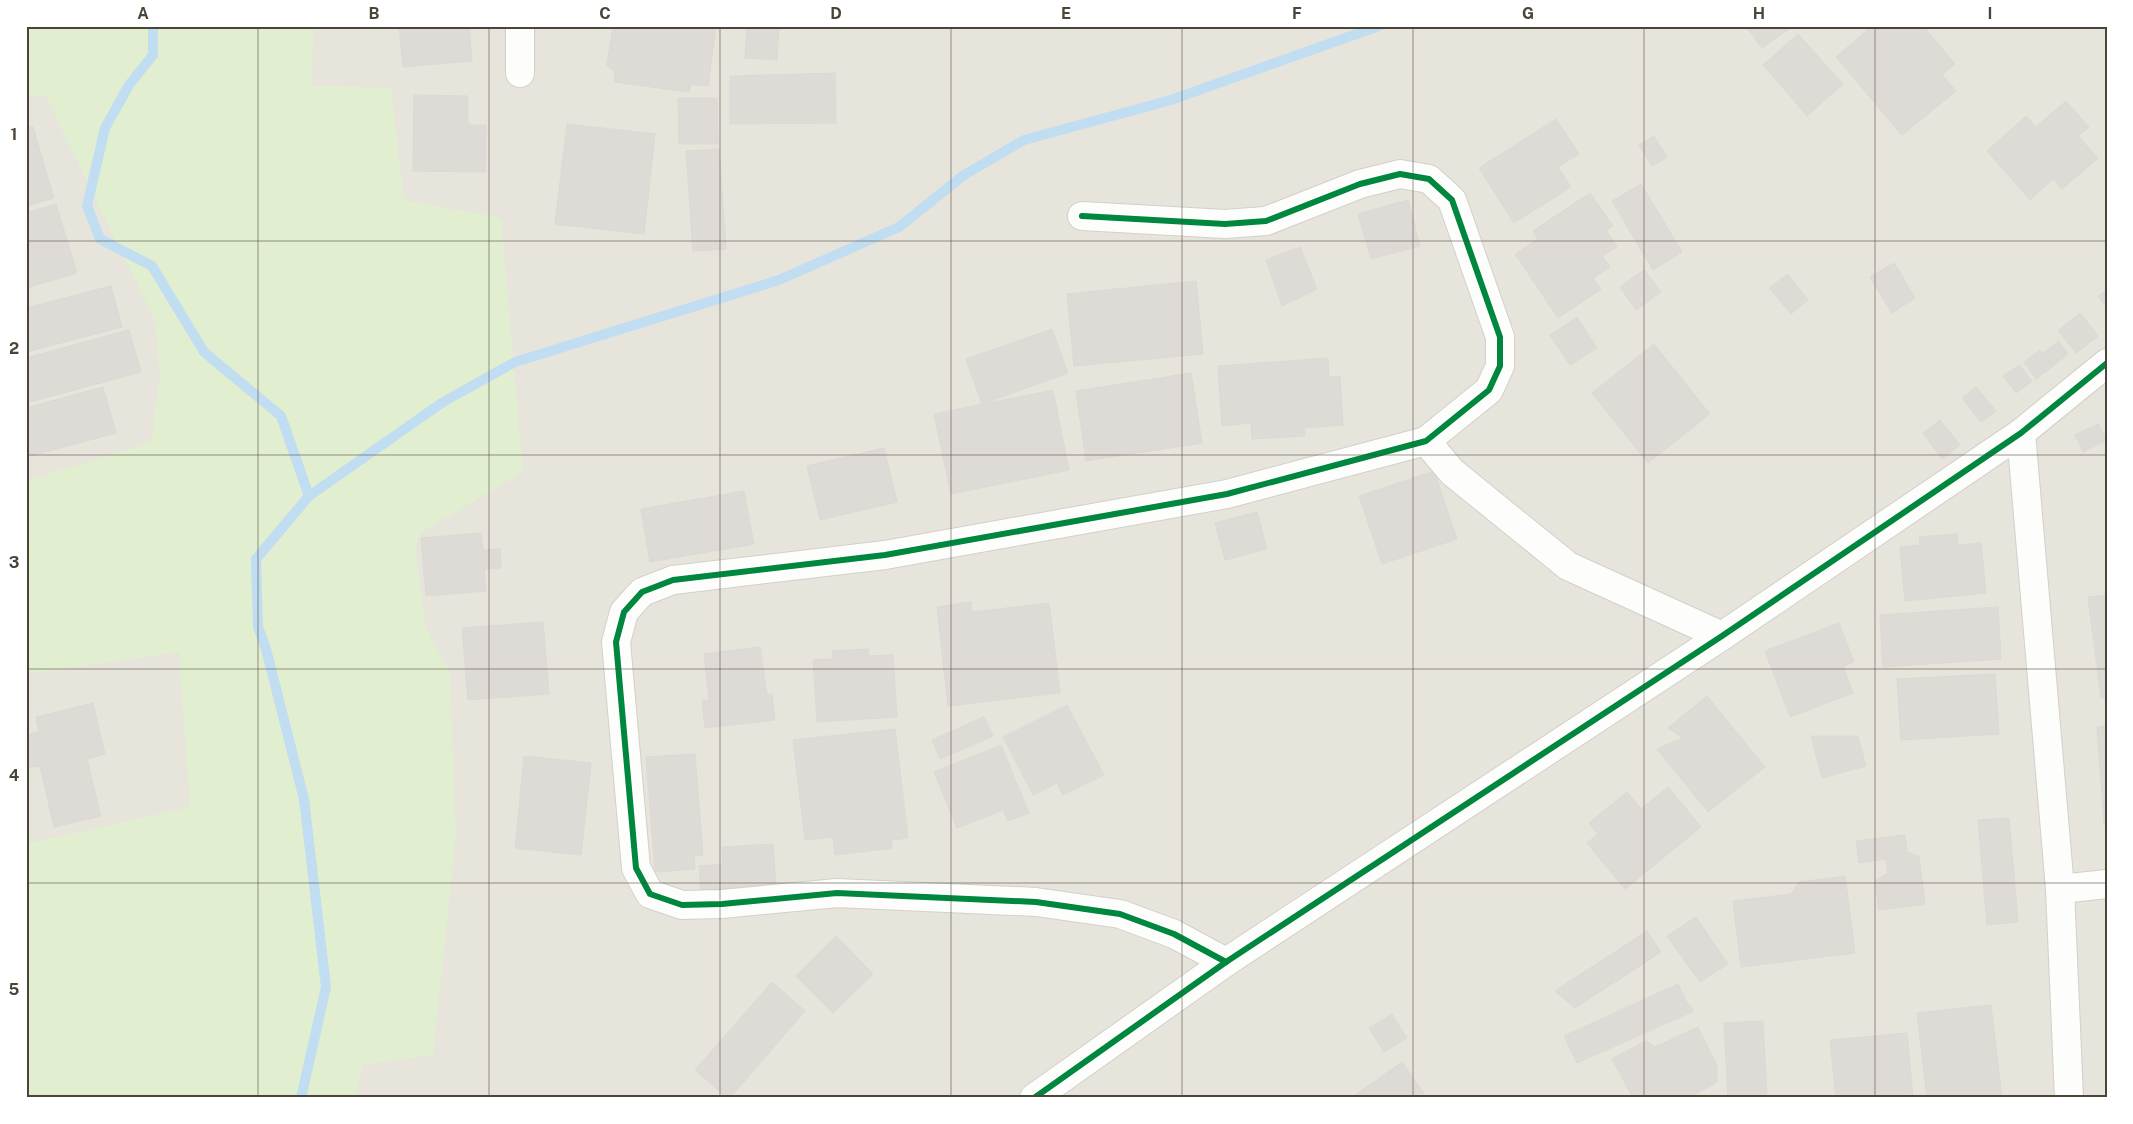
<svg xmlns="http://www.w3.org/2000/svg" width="2133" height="1124" font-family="'Public Sans',sans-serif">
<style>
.residential{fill:#e7e4dc}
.green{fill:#e1eecf}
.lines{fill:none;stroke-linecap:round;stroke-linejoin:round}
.stream{stroke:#c0ddf1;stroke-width:10}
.building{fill:#dedbd6;stroke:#dcd9d4}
.street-casing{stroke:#d2d0cb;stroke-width:30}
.street{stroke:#fdfdfc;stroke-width:28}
.cycleway-casing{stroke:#fff;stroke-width:9}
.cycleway{stroke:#00873e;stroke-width:6}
.grid{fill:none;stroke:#4b4439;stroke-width:1;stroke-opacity:0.55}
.neatline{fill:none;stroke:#4b4439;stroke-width:2}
.grid-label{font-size:16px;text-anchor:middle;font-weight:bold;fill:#4b4439}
</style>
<rect width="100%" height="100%" fill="#f4f2ee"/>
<rect class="residential" x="26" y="26" width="2081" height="1072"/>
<path class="green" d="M26,26H314L311,85L391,88L404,200L501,218L523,472L419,534L415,549L426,628L450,672L456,836L433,1055L363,1065L354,1098H26V844L190,807L179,652L26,674V481L151,442L160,376L155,321L45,95L26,98Z"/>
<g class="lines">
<g class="stream">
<path d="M153,26V55L129,85L105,128L87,206L100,239L152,266L204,352L281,416L309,496"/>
<path d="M301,1098L326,987L304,799L266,649L258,627L256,559L309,496L443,402L515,362L779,280L899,227L964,175L1024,140L1171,100L1379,26"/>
</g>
</g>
<g class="building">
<path d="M399,26H469L472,61L403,67Z"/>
<path d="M613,26H716L708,86L691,84L689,92L614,82L615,72L607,65Z"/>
<path d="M747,26H779L777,60L745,58Z"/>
<path d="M1746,26H1793L1762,48Z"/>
<path d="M1872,26H1923L1955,64L1942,75L1956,91L1902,135L1836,57Z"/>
<path d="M1798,34L1843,84L1807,116L1763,65Z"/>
<path d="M835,73L836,123L730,124V76Z"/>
<path d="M414,95L468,96V125H486L485,172L413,171Z"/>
<path d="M678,98H717L718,144H679Z"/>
<path d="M2066,101L2089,127L2078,136L2098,158L2062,189L2053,179L2030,200L1987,151L2026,116L2036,127Z"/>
<path d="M1556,119L1579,154L1558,167L1571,187L1514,223L1479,168Z"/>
<path d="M567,124L655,134L644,234L555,224Z"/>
<path d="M33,127L54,198L26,206V129Z"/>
<path d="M1654,136L1667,157L1652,166L1639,145Z"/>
<path d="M719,149L726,249L693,251L686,151Z"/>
<path d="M1641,184L1682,252L1653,270L1612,201Z"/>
<path d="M1590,193L1613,226L1606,230L1617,247L1602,256L1610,267L1593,278L1601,289L1558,318L1515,254L1538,239L1533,231Z"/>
<path d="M1408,200L1420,246L1371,259L1358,214Z"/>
<path d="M56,204L77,273L26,288V213Z"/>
<path d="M1300,247L1317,289L1282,306L1266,260Z"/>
<path d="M1894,263L1915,298L1892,313L1870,277Z"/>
<path d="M1644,270L1661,292L1636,310L1620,287Z"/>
<path d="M1788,274L1808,300L1791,314L1769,288Z"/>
<path d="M1196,281L1203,354L1074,366L1067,294Z"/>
<path d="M111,286L122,327L26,352V308Z"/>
<path d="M2107,290V308L2098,296Z"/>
<path d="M2080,313L2098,336L2076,353L2058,331Z"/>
<path d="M1577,317L1597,348L1570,365L1550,335Z"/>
<path d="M1052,329L1068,373L982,404L966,359Z"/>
<path d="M129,330L141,372L26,403V358Z"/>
<path d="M2059,341L2068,354L2053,366L2043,353Z"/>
<path d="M1654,344L1710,414L1648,463L1592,393Z"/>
<path d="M2040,350L2053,366L2036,379L2024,362Z"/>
<path d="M1328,358L1329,377L1340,376L1343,425L1304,428L1305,436L1252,439L1251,423L1222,426L1218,366Z"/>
<path d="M2019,365L2032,381L2016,393L2003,376Z"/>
<path d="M1191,373L1202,443L1086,461L1076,391Z"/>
<path d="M103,387L116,433L26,457V408Z"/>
<path d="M1976,387L1996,411L1981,422L1962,398Z"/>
<path d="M1053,390L1069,470L951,494L934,414Z"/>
<path d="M1940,420L1960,445L1942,459L1923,433Z"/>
<path d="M2098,424L2107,440L2083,452L2075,435Z"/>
<path d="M884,448L897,502L820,520L807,466Z"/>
<path d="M1434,471L1457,539L1382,564L1359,496Z"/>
<path d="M744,491L754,544L650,562L641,509Z"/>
<path d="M1257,512L1267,549L1225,560L1215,523Z"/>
<path d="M481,533L483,550L500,549L501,568L484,569L486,591L426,596L421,538Z"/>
<path d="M1957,534L1958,545L1981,543L1986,593L1905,601L1900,547L1920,545L1919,537Z"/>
<path d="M2107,595V697L2101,698L2088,597Z"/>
<path d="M971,602L972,612L1049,603L1060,693L948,706L937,607Z"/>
<path d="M1998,607L2001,659L1883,667L1880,615Z"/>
<path d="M543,622L549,694L468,700L462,628Z"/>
<path d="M1839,623L1854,662L1843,666L1853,693L1790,717L1765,651Z"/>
<path d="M760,647L767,695L772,694L775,720L705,728L702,700H709L704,654Z"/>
<path d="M868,649L869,656L893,655L897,717L817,722L813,660L833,659L832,651Z"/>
<path d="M1995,674L1999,734L1901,740L1897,679Z"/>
<path d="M1707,696L1765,767L1708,812L1657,749L1683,738L1668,728Z"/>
<path d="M93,703L105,754L87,759L101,816L54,827L40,766L26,768V735L39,732L36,717Z"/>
<path d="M1067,705L1104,775L1063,795L1057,783L1033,795L1003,737Z"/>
<path d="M984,717L993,736L940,759L932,740Z"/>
<path d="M2107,726V824H2104L2097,727Z"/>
<path d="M895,729L908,838L891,840L892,848L835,855L833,837L805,840L793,740Z"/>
<path d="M1811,736H1858L1866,766L1822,778Z"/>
<path d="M1001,745L1029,813L1008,821L1003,810L957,828L934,772Z"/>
<path d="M695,754L703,855L694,856L695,869L655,872L646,757Z"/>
<path d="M524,756L591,763L581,855L515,848Z"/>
<path d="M1668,787L1701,827L1625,889L1587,843L1598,834L1589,823L1627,792L1641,809Z"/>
<path d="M2009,818L2018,922L1987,925L1978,820Z"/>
<path d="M1905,835L1907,852L1919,856L1925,904L1879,910L1875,881L1888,873L1886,859L1859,863L1856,841Z"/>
<path d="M773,844L776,888L701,892L699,866L723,864L722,847Z"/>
<path d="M1845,876L1855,953L1741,967L1733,901L1791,894L1799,882Z"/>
<path d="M1696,917L1728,964L1700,982L1667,936Z"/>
<path d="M1647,931L1661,952L1575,1008L1555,991Z"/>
<path d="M836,936L873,974L833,1013L796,976Z"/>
<path d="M772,982L805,1011L730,1098H727L695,1070Z"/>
<path d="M1678,984L1686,1001L1694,1011L1577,1063L1564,1036Z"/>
<path d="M1991,1005L2002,1098H1927L1917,1013Z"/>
<path d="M1392,1014L1407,1038L1384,1052L1369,1028Z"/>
<path d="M1763,1021L1767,1098H1728L1724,1023Z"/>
<path d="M1698,1027L1717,1066V1082L1689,1098H1633L1612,1059L1646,1041L1655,1047Z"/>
<path d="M1907,1033L1913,1098H1836L1830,1040Z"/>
<path d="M1402,1062L1427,1098H1351Z"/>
</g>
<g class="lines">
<defs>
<g id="street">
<path d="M520,26V73"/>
<path d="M1082,216L1225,224L1266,221L1360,184L1400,174L1429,179L1452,200L1500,337V366L1489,390L1426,441L1227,494L885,555L673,580L642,592L624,612L616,642L636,868L650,894L682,905L722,904L837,893L1036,902L1120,914L1174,934L1226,962"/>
<path d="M2021,433L2060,889L2069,1098"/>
<path d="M1426,441L1452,472L1568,566L1722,636"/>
<path d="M2060,889L2107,884"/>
<path d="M1034,1098L1226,962L1722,636L2021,433L2107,363"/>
</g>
</defs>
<use href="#street" class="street-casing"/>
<use href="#street" class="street"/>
<defs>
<g id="cycleway">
<path d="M1082,216L1225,224L1266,221L1360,184L1400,174L1429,179L1452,200L1500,337V366L1489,390L1426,441L1227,494L885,555L673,580L642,592L624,612L616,642L636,868L650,894L682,905L722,904L837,893L1036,902L1120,914L1174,934L1226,962"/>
<path d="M1034,1098L1226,962L1722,636L2021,433L2107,363"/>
</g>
</defs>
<use href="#cycleway" class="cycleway-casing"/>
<use href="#cycleway" class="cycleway"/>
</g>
<path class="grid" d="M258,26V1098M489,26V1098M720,26V1098M951,26V1098M1182,26V1098M1413,26V1098M1644,26V1098M1875,26V1098M26,241H2107M26,455H2107M26,669H2107M26,883H2107"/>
<rect width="2133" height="1124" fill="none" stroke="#ffffff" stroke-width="55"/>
<rect x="28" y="28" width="2078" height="1068" class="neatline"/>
<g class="grid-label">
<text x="143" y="19">A</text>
<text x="374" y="19">B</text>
<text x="605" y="19">C</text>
<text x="836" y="19">D</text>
<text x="1066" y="19">E</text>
<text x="1297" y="19">F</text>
<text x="1528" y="19">G</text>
<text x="1759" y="19">H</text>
<text x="1990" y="19">I</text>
<text x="14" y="140">1</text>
<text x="14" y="354">2</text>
<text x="14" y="568">3</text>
<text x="14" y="781">4</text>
<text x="14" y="995">5</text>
</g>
</svg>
